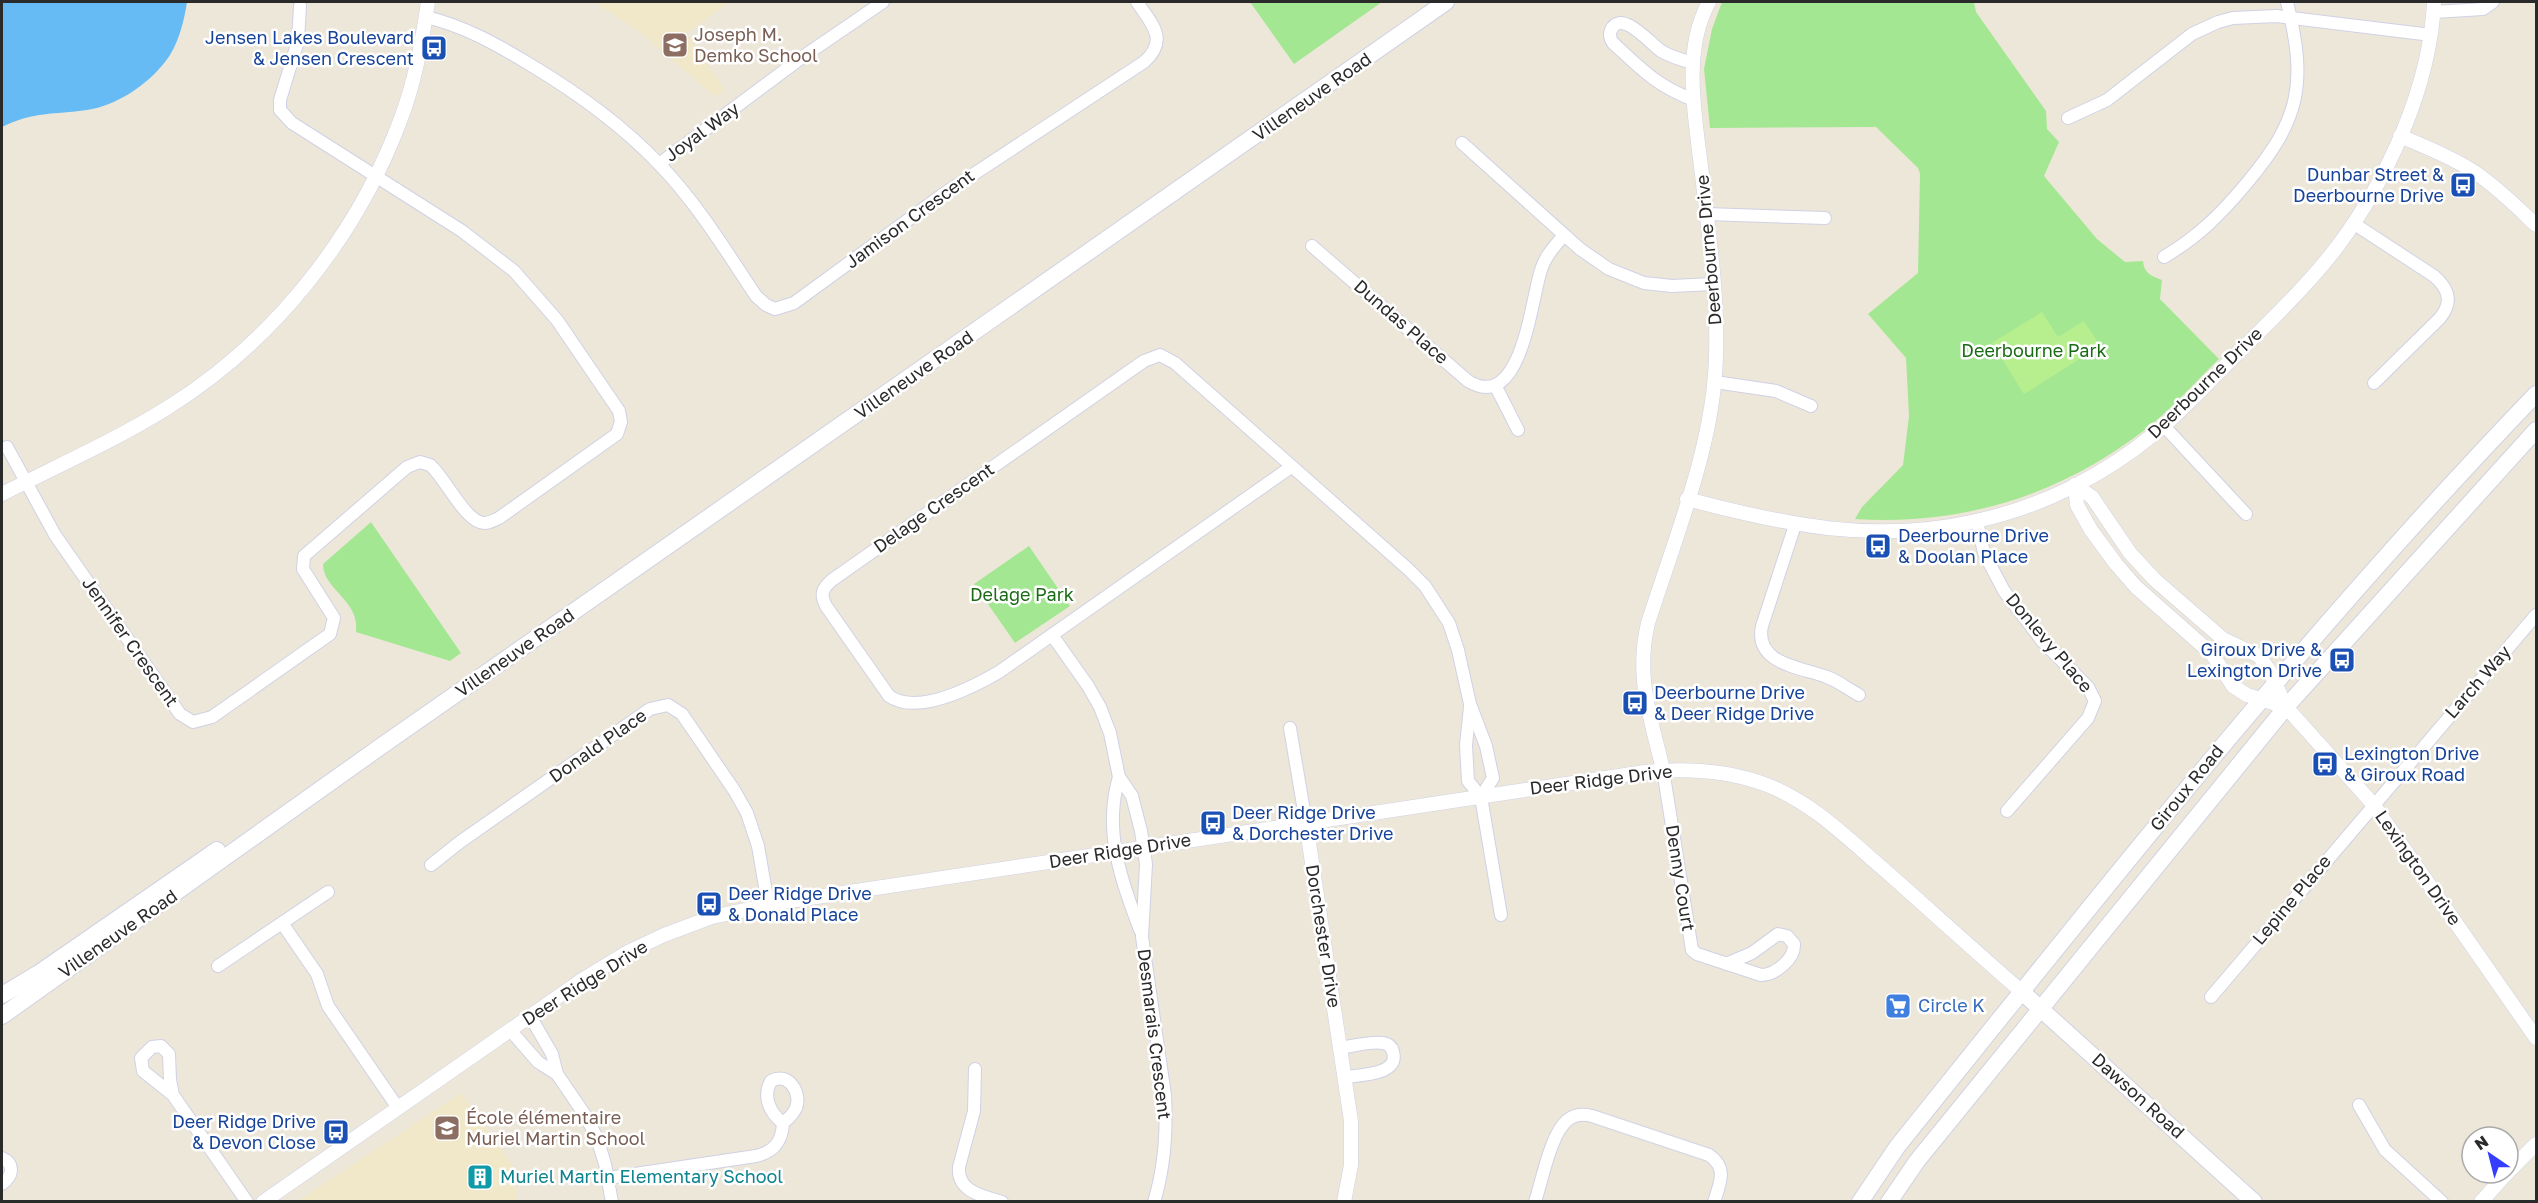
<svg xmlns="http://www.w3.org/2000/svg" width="2538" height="1203" font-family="'Golos Text',sans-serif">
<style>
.education{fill:#f0e8c9}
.green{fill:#a4e793}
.pitch{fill:#b8ef8e}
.water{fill:#67bbf5}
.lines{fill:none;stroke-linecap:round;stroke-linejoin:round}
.minor-casing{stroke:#d0d1e4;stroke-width:14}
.tertiary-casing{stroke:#d0d1e4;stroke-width:15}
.secondary-casing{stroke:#d0d1e4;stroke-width:18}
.minor{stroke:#fff;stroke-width:12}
.tertiary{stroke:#fff;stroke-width:14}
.secondary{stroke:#fff;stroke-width:16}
.labels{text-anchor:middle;stroke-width:5;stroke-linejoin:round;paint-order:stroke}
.education-label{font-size:18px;fill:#785e54;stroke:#fff;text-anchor:start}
.transit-label{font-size:18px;fill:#164399;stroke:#fff;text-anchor:start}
.street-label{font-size:18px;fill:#2a2a2a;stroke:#fff}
.park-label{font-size:18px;fill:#1b6b16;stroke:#fff}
.shop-label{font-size:18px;fill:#366cbe;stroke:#fff;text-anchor:start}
.culture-label{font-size:18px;fill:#0d838f;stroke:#fff;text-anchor:start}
</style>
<rect width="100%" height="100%" fill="#ede7da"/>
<g class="education">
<path d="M594,2H730L687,33L725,90L715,97L641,33Z"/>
<path d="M461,1093L511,1163L517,1201H298Z"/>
</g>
<g class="green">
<path d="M1250,2H1382L1294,64Z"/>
<path d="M1722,2H1974L1976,12L2046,111L2047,129L2059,142L2044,176L2097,239L2125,262L2143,261C2144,273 2151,276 2162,280L2160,299L2219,359C2195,382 2173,408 2146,429C2061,495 1962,526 1855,519L1862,507L1903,465L1909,416L1906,358L1868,314L1918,273L1920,174L1918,168L1876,127L1710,128L1704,69L1712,29Z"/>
<path d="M371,522L461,653L450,661L356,632C360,600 323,590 323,564Z"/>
<path d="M1029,546L1070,606L1015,643L974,584Z"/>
</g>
<path class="pitch" d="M2042,312L2058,337L2084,321L2100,346L2024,394L1992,343Z"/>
<path class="water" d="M2,2H187C184,22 178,46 165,62C147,85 116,106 87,110C54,115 34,111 2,127Z"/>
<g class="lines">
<defs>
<g id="minor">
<path d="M2434,12L2483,9L2493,2"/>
<path d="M426,17C464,26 496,44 529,64C576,92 621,124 659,164C697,203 726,251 756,296L766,305L775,309L794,303L942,195L1144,62C1169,40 1152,24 1137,2"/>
<path d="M1693,63C1682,60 1671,57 1661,51C1651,44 1621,8 1611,30C1609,35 1610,39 1613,43C1641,69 1658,87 1694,100"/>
<path d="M2068,118L2107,100L2192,34L2218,22L2233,18L2276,16L2431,35"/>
<path d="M1462,143L1580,249L1609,269L1644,283L1672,286L1713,284"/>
<path d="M659,164L804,56L883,2"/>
<path d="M1706,214L1825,218"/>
<path d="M2353,223L2434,276C2449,289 2453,302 2440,318L2374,383"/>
<path d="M1312,246L1468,381C1522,414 1531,299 1541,270C1545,256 1555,246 1564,235"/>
<path d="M2164,257C2199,236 2220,215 2246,184C2301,119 2307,83 2287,2"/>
<path d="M1715,382L1776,391L1811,406"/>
<path d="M1495,385L1518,430"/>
<path d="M2164,426L2246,514"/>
<path d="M7,447L55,535L180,714L193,722L212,717L330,634L334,618L303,569L304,556L407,467L420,462L430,465C445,477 466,524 485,523C490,523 494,520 499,518L617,434L621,422L619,411L557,320L514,271L462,231L292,123L280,110V100L298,41L300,6"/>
<path d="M1291,467L999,672C973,687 918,716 889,696L826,606C820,594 822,589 832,580L1144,361L1160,355L1175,363L1408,569L1425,586L1449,623L1458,650L1470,704L1486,746L1493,778L1481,797"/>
<path d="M1977,521L1984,553L2004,591L2043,642L2088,687L2095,701L2088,718L2007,811"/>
<path d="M1795,525L1762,626C1754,664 1800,667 1827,677C1838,681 1848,689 1859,695"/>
<path d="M1052,635L1088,686L1100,707L1110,733L1119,777L1132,796L1141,831L1146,864L1142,937L1165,1095C1167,1132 1165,1166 1154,1202"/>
<path d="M1470,707L1466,745L1468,781L1481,797"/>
<path d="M1290,728L1306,823"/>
<path d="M1663,770L1692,950L1697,954L1761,975C1775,975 1795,959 1794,944L1787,936L1778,934L1752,953L1726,964"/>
<path d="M1119,777C1103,831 1121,879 1140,930"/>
<path d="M1481,797L1501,915"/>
<path d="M431,865L460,842L650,709L668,705L682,714L734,790L747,813L758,846L768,904"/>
<path d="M282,923L317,974L328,1006L398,1108"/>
<path d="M218,966L328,892"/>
<path d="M2211,997L2536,615"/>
<path d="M530,1016L552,1054L557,1074L585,1115L597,1138L605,1164L612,1202"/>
<path d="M510,1030L538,1062L557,1074"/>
<path d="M1341,1048C1353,1046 1371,1041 1383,1043C1389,1044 1392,1047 1393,1052C1400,1075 1359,1075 1345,1077"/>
<path d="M975,1069L974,1111L959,1167C957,1192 983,1196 1002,1202"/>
<path d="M173,1095L170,1080L169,1054L161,1046L152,1047L141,1058L143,1071L173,1095L247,1202"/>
<path d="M2359,1105L2385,1150L2442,1202"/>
<path d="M2,1158C15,1164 13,1176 2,1184"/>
<path d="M608,1178L756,1156C774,1152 782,1142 783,1123C788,1119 793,1115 796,1108C802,1093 788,1071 771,1081C762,1097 770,1113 783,1123"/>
<path d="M1535,1202C1542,1181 1551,1131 1569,1119C1576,1114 1584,1114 1592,1116L1709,1155C1728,1168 1720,1183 1714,1202"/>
</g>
<g id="tertiary">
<path d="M2400,136C2426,147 2453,158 2476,173C2498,188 2517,207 2536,225"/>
<path d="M2075,485L2092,497L2130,553L2155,580L2223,639L2259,656L2269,670L2286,707L2373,804L2536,1038"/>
<path d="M2075,485L2077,505L2091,530L2116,564L2136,587L2212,654L2233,686L2247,695L2286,707"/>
<path d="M2,494C57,466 114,441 167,408C273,342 356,238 400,121C415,82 422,42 428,2"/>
<path d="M1687,499C1785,525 1875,544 1976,521C2041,507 2103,476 2154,434C2185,409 2211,379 2239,352C2273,318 2308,285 2337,247C2388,179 2430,87 2434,2"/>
<path d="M1663,770C1651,717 1635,678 1648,623C1675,538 1714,445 1716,356C1718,296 1709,235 1702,175C1696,120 1681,53 1709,2"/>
<path d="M1306,823L1351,1121V1165L1344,1202"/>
<path d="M2508,1172L2536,1144"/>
<path d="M263,1202L582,980L628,952L664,935L712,917L783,902L1645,772C1686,768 1728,770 1767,785C1814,803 1850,841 1888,873C1932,912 1976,952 2021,991"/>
<path d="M2481,1202L2507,1173"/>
</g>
<g id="secondary">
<path d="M2021,991L2254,1202"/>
<path d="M2,995L39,973L217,850"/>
<path d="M2,1016L380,747L1446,2"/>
<path d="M1860,1202L1897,1147C2103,890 2308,631 2536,394"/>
<path d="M1889,1202L1917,1161L2286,707L2536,430"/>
</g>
</defs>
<use href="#minor" class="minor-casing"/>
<use href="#tertiary" class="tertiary-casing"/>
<use href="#secondary" class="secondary-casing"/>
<use href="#minor" class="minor"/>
<use href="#tertiary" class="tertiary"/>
<use href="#secondary" class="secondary"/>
</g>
<defs>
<symbol id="school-square" viewBox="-11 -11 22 22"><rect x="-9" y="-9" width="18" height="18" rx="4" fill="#8d6e63" stroke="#fff"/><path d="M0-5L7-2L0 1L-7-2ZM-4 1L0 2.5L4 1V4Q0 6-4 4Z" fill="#fff"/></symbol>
<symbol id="bus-square" viewBox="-11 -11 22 22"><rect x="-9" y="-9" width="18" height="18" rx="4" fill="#1a4fb4" stroke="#fff"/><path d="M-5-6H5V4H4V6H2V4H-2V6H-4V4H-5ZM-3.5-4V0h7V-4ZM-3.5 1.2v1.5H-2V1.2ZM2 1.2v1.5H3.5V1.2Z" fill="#fff"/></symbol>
<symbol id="supermarket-square" viewBox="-11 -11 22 22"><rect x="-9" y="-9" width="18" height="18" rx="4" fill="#3f7fe0" stroke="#fff"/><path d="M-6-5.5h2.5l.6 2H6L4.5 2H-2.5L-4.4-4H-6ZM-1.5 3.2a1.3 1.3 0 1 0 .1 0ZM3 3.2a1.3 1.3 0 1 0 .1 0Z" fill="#fff"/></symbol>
<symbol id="building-square" viewBox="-11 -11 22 22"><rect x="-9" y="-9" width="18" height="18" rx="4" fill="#0f9aa8" stroke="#fff"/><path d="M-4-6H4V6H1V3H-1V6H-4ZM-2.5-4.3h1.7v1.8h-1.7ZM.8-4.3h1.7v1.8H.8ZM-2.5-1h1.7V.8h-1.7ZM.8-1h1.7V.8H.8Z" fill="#fff"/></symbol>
</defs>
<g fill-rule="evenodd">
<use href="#school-square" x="660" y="30" width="30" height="30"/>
<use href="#bus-square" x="419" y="33" width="30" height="30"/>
<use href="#bus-square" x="2448" y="170" width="30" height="30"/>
<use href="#bus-square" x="1863" y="531" width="30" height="30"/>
<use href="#bus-square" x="2327" y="645" width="30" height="30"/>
<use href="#bus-square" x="1620" y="688" width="30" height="30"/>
<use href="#bus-square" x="2310" y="749" width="30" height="30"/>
<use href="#bus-square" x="1198" y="808" width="30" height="30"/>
<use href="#bus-square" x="694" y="889" width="30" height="30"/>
<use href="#supermarket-square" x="1883" y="991" width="30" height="30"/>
<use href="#school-square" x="432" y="1113" width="30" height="30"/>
<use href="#bus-square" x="321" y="1117" width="30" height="30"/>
<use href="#building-square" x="465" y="1162" width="30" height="30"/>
</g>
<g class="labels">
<g class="education-label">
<text x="694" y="41">Joseph M.<tspan x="694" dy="21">Demko School</tspan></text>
<text x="466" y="1124">École élémentaire<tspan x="466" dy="21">Muriel Martin School</tspan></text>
</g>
<g class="transit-label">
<text x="414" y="44" text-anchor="end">Jensen Lakes Boulevard<tspan x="414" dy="21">&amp; Jensen Crescent</tspan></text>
<text x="2444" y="181" text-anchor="end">Dunbar Street &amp;<tspan x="2444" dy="21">Deerbourne Drive</tspan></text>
<text x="1898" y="542">Deerbourne Drive<tspan x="1898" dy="21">&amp; Doolan Place</tspan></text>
<text x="2322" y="656" text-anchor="end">Giroux Drive &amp;<tspan x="2322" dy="21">Lexington Drive</tspan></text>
<text x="1654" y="699">Deerbourne Drive<tspan x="1654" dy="21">&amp; Deer Ridge Drive</tspan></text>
<text x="2344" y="760">Lexington Drive<tspan x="2344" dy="21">&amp; Giroux Road</tspan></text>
<text x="1232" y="819">Deer Ridge Drive<tspan x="1232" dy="21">&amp; Dorchester Drive</tspan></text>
<text x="728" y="900">Deer Ridge Drive<tspan x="728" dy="21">&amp; Donald Place</tspan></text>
<text x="316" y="1128" text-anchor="end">Deer Ridge Drive<tspan x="316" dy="21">&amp; Devon Close</tspan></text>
</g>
<g class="street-label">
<text transform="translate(1312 97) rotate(-35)" y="6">Villeneuve Road</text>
<text transform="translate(702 132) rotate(-36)" y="6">Joyal Way</text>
<text transform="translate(910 219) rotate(-36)" y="6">Jamison Crescent</text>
<text transform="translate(1709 250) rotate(-95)" y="6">Deerbourne Drive</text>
<text transform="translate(1401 322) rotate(41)" y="6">Dundas Place</text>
<text transform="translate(914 375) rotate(-35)" y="6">Villeneuve Road</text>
<text transform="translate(2205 383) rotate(-44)" y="6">Deerbourne Drive</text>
<text transform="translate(934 508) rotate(-35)" y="6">Delage Crescent</text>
<text transform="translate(130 642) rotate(55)" y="6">Jennifer Crescent</text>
<text transform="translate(2049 643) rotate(50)" y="6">Donlevy Place</text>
<text transform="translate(515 653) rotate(-35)" y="6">Villeneuve Road</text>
<text transform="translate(2478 682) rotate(-49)" y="6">Larch Way</text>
<text transform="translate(598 746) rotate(-35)" y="6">Donald Place</text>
<text transform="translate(1601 780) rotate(-7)" y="6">Deer Ridge Drive</text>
<text transform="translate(2187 788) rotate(-51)" y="6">Giroux Road</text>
<text transform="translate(1120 851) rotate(-9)" y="6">Deer Ridge Drive</text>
<text transform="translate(2418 868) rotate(55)" y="6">Lexington Drive</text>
<text transform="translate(1680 878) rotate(81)" y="6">Denny Court</text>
<text transform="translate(2292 900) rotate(-50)" y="6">Lepine Place</text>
<text transform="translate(118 934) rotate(-35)" y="6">Villeneuve Road</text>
<text transform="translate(1323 936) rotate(81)" y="6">Dorchester Drive</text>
<text transform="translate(585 983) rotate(-32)" y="6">Deer Ridge Drive</text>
<text transform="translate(1154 1034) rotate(83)" y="6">Desmarais Crescent</text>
<text transform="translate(2138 1096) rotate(42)" y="6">Dawson Road</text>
</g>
<g class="park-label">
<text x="2034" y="357">Deerbourne Park</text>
<text x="1022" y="601">Delage Park</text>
</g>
<g class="shop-label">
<text x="1918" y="1012">Circle K</text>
</g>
<g class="culture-label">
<text x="500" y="1183">Muriel Martin Elementary School</text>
</g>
</g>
<rect width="2538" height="1203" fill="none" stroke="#2a2a2a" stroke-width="6"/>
<g transform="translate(2490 1155) rotate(325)"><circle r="28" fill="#ffffff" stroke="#aaaaaa" stroke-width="1.5"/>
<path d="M0-4.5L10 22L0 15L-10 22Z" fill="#353eff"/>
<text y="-9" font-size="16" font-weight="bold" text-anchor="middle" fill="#2a2a2a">N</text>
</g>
</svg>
